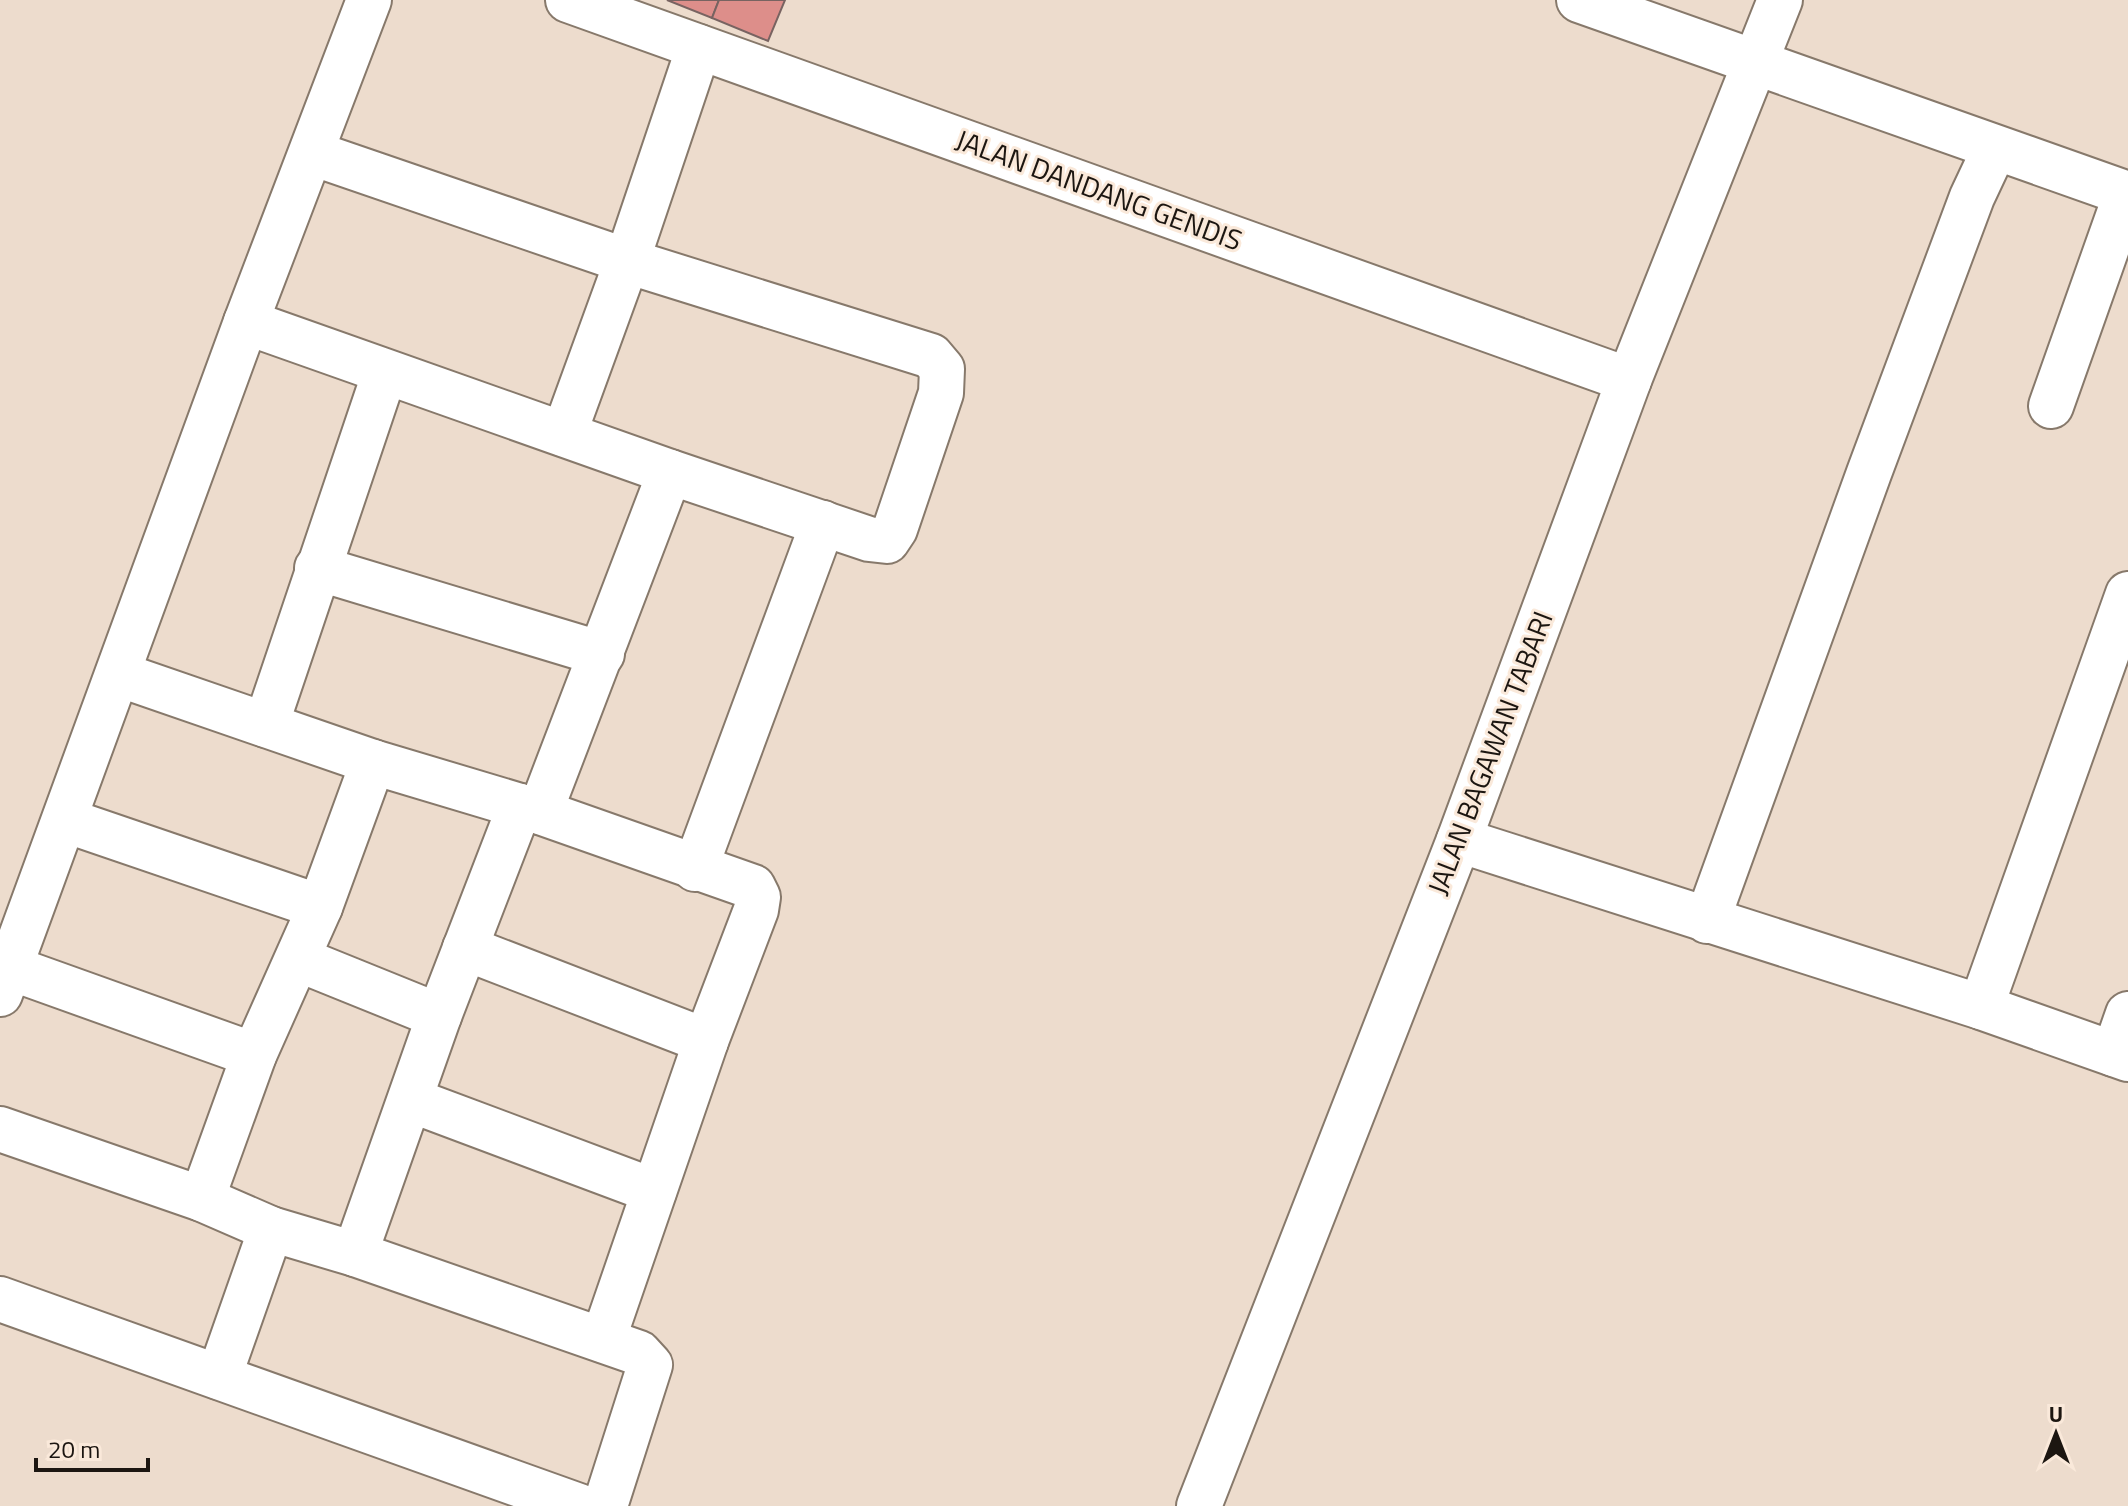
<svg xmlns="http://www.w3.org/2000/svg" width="2128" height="1506" font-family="'Titillium Web',sans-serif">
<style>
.building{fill:#dd8e8a;stroke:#786361;stroke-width:2}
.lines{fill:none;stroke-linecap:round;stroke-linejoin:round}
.minor-casing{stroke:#87796b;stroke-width:48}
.minor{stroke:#fff;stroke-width:44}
.labels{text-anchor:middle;stroke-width:6;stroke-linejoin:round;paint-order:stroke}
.street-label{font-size:28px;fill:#1c1611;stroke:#fae9da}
</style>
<rect width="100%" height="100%" fill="#eddccd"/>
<g class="building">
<path d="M667,0H719L712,18Z"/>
<path d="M719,0H785L768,41L712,18Z"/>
</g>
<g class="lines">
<defs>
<g id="minor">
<path d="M568,0L1629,380"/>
<path d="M1579,0L2128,194"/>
<path d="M246,322L670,472L869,539L887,541L895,529L941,393L942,369L931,356L627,261L312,153"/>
<path d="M2051,406L2126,194"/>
<path d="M564,434L627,261L699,47"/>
<path d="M317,568L602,654"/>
<path d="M118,674L373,762L540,812L753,887L758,897L756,910L706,1041L603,1340"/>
<path d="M266,725L385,372"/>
<path d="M540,812L670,472"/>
<path d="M65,820L320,907"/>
<path d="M1459,840L1981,1007L2128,1059"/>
<path d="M695,869L823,523"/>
<path d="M1707,921L1869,473L1972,197L1995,148"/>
<path d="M465,948L706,1041"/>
<path d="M298,959L439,1016"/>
<path d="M11,968L254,1055"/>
<path d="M0,994L246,322L369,0"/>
<path d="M1981,1007L2128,594"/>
<path d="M2114,1054L2128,1014"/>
<path d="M411,1100L654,1191"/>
<path d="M0,1129L202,1199L271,1229L355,1254L639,1353L650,1365L605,1506"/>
<path d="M202,1199L254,1055L320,907L373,762"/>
<path d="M355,1254L439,1016L520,806"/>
<path d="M0,1299L579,1506"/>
<path d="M219,1377L271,1229"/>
<path d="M1199,1506L1459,840L1629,380L1780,0"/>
</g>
</defs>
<use href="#minor" class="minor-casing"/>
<use href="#minor" class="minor"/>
</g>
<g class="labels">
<g class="street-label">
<text transform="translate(1099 190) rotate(20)" y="10">JALAN DANDANG GENDIS</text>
<text transform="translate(1490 753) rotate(-69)" y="10">JALAN BAGAWAN TABARI</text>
</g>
</g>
<g transform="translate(2056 1434)" stroke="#fae9da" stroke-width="6" paint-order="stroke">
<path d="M0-6L14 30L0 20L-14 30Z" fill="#1c1611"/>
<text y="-12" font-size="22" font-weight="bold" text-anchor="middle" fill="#1c1611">U</text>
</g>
<path d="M36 1458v12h112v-12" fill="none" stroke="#1c1611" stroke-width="4"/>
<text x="48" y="1458" font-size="24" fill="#1c1611" stroke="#fae9da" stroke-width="6" paint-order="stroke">20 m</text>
</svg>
